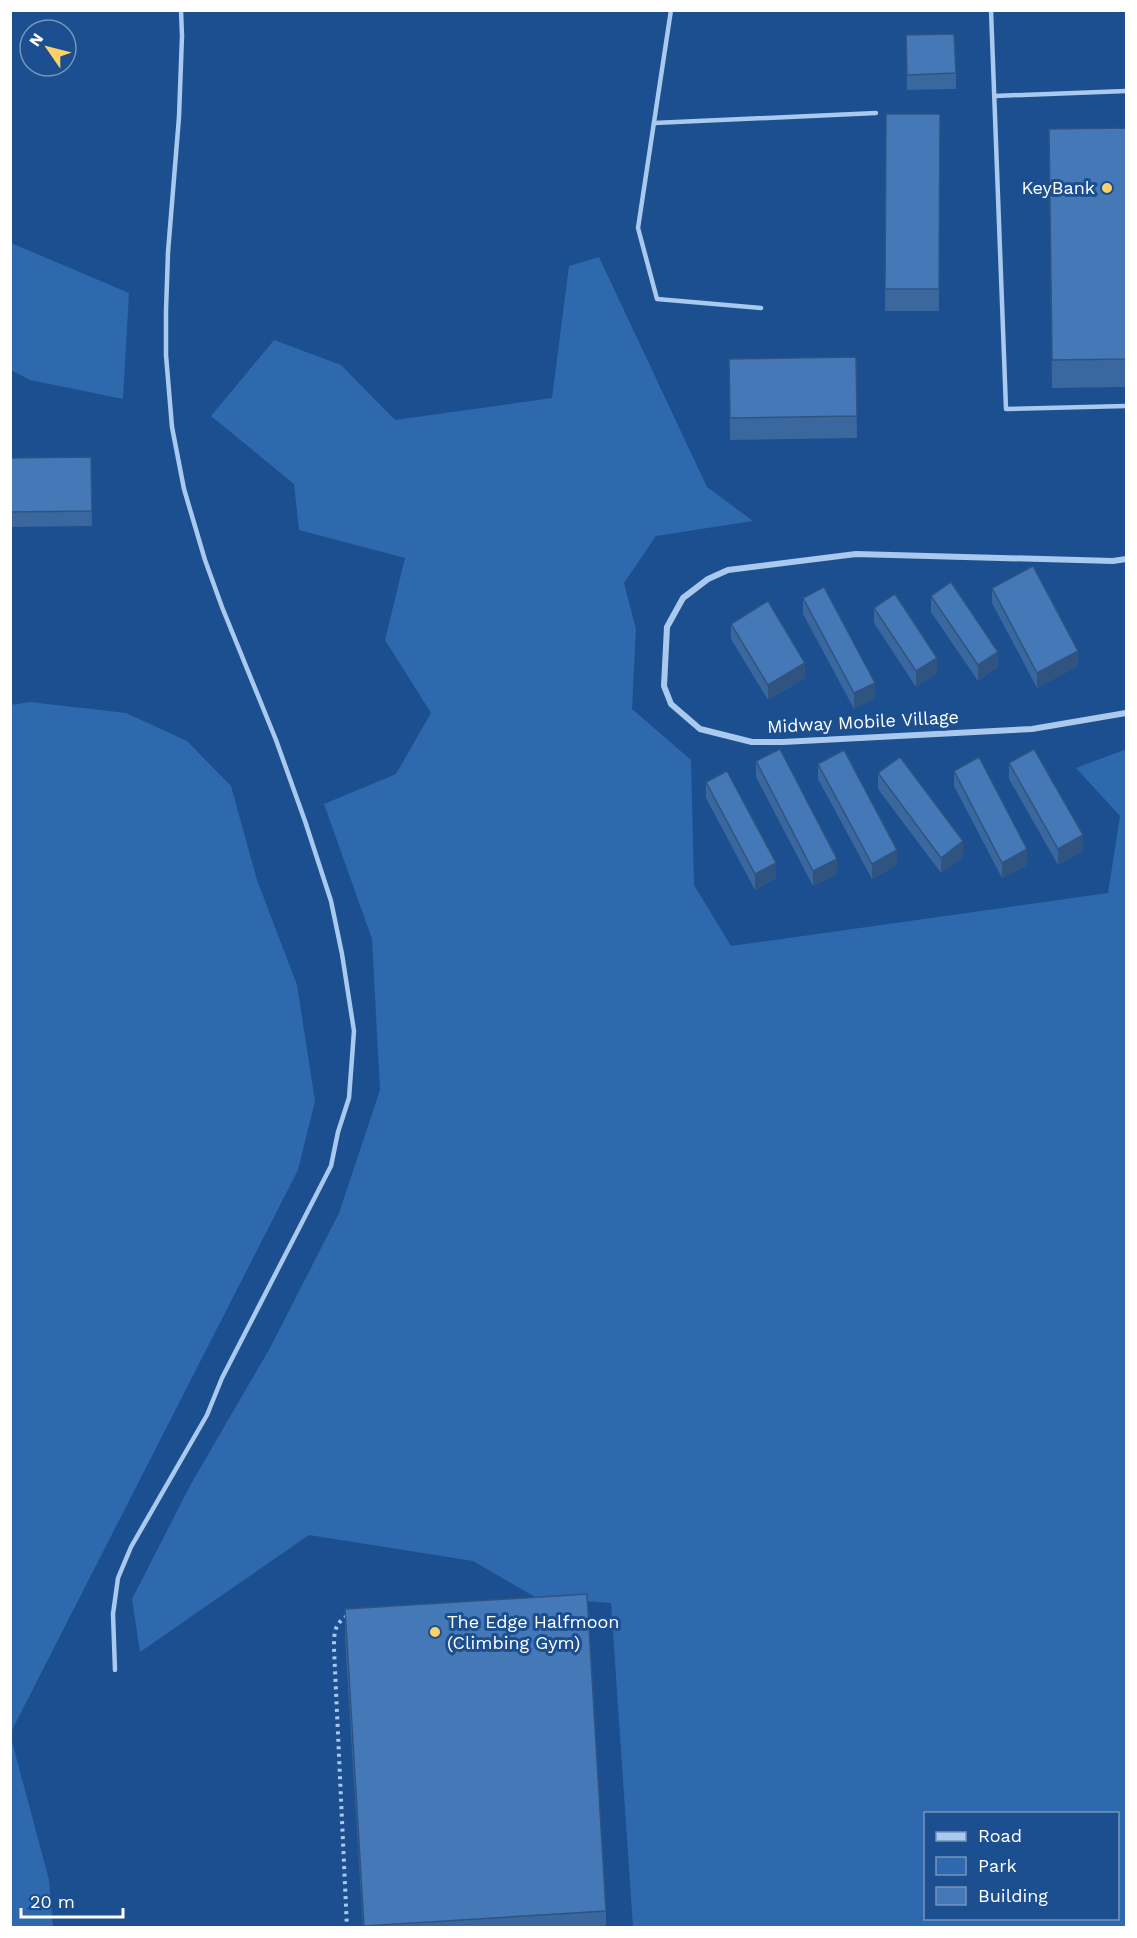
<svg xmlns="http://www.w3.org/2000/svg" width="1137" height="1938" font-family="'Work Sans',sans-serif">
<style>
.green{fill:#2e69ad;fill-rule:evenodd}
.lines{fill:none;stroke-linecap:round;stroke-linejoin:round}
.path{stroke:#a9c9ee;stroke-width:4;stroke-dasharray:3 4.5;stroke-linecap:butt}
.service{stroke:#a9c9ee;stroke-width:4.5}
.minor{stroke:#a9c9ee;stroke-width:6}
.wall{fill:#3a679d}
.shaded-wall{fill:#305480}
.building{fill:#4478b7;stroke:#305480;stroke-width:1.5}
.poi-dot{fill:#ffd166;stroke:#1b4f8f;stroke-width:2}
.labels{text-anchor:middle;stroke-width:6;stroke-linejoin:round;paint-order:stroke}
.poi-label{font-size:18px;fill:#fff;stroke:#1b4f8f;text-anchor:end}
.street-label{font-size:18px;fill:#fff;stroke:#1b4f8f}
</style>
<rect width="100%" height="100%" fill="#1b4f8f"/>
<g class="green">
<path d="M11,243L129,293L123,399L30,380L11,370Z"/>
<path d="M599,257L707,487L753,521L656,536L624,583L636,629L632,709L691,760L694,885L731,946L1108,893L1120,816L1076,768L1124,750H1126V1927H633L611,1603L535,1597L473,1561L309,1535L140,1652L132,1599L191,1484L270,1348L339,1213L380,1090L372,939L324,804L396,774L431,713L385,640L405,558L299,530L294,484L211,416L274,340L341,365L395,420L552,398L569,266ZM926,1814H1118V1918H926Z"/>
<path d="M30,702L126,713L187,741L231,786L257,880L297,985L315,1101L298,1170L11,1732L10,705Z"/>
<path d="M11,1738L49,1880L53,1927H11Z"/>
</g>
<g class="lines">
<path class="path" d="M347,1616C334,1624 334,1634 334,1648L347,1928"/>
<g class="service">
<path d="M671,10L638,228L657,299L761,308"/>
<path d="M991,10L1006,409L1126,406"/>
<path d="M995,96L1126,91"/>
<path d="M654,123L876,113"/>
<path d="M115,1670L113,1614L118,1578L131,1547L207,1415L222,1378L331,1166L338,1132L349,1098L354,1031L342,954L331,901L305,821L276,740L222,607L205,560L184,489L172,427L166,355V311L168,252L179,117L182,36L181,10"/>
</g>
<path class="minor" d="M1126,559L1113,561L856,554L728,570L708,579L683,598L667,627L664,686L671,704L700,729L752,742H783L1032,729L1126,713"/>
</g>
<g class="wall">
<path d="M906,35L956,73V89L907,90Z"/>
<path d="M886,114H940L939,311H885Z"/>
<path d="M1126,128V387L1052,388L1049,158Z"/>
<path d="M856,357L857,438L730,440L729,359Z"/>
<path d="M91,457L92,526L10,527V458Z"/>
<path d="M992,588L1078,666L1037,688L992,603Z"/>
<path d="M931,596L998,667L978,681L931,612Z"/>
<path d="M803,598L875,698L854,709L803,614Z"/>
<path d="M874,608L937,673L916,687L874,623Z"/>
<path d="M731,624L805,678L768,700L731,639Z"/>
<path d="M756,761L837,874L813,886L756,777Z"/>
<path d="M1009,763L1083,851L1058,865L1009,779Z"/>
<path d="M818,764L897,865L872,879L818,779Z"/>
<path d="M954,771L1027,865L1002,878L954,786Z"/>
<path d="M878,773L963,857L941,873L878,789Z"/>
<path d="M706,782L776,878L755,890L706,798Z"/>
<path d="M345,1609L606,1911V1928H363L345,1638Z"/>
</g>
<g class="shaded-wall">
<path d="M1078,651V666L1037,688V673Z"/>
<path d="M998,652V667L978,681V665Z"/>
<path d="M937,658V673L916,687V671Z"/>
<path d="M805,663V678L768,700V685Z"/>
<path d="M875,683V698L854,709V693Z"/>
<path d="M1083,835V851L1058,865V849Z"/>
<path d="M963,841V857L941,873V858Z"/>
<path d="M1027,849V865L1002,878V863Z"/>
<path d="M897,850V865L872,879V864Z"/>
<path d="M837,859V874L813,886V871Z"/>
<path d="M776,863V878L755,890V874Z"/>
</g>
<g class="building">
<path d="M954,34L956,73L907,75L906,35Z"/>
<path d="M886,114H940L939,289H885Z"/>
<path d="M1126,128V359L1052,360L1049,129Z"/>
<path d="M856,357L857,416L730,418L729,359Z"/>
<path d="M91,457L92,511L10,512V458Z"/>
<path d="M1033,566L1078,651L1037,673L992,588Z"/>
<path d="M951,582L998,652L978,665L931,596Z"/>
<path d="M824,587L875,683L854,693L803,598Z"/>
<path d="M895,594L937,658L916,671L874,608Z"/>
<path d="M768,601L805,663L768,685L731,624Z"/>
<path d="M780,749L837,859L813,871L756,761Z"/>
<path d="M1034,749L1083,835L1058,849L1009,763Z"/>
<path d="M844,750L897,850L872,864L818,764Z"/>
<path d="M900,757L963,841L941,858L878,773Z"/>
<path d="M979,757L1027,849L1002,863L954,771Z"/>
<path d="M727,771L776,863L755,874L706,782Z"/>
<path d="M587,1594L606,1911L364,1926L345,1609Z"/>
</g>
<g class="poi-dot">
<circle cx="1107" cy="188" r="6"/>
<circle cx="435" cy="1632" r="6"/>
</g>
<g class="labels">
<g class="poi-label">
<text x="1095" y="194">KeyBank</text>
<text x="447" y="1628" text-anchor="start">The Edge Halfmoon<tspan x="447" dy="21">(Climbing Gym)</tspan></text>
</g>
<g class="street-label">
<text transform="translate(863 722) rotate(-3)" y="6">Midway Mobile Village</text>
</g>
</g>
<rect width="1137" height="1938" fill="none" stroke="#ffffff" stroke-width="24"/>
<rect x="924" y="1812" width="195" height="108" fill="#1b4f8f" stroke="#7695bc" stroke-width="1.5"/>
<rect x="936" y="1832" width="30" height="9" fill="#a9c9ee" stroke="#7695bc" stroke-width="1.5"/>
<text x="978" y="1842" font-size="18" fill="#ffffff">Road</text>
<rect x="936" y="1857" width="30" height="18" fill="#2e69ad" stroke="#7695bc" stroke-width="1.5"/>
<text x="978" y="1872" font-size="18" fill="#ffffff">Park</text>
<rect x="936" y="1887" width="30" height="18" fill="#4478b7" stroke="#7695bc" stroke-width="1.5"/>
<text x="978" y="1902" font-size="18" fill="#ffffff">Building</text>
<g transform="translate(48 48) rotate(305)"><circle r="28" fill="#1b4f8f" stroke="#7695bc" stroke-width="1.5"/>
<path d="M0-4.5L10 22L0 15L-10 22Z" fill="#ffd166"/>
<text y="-9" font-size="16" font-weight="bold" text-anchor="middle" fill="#ffffff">N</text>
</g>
<path d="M21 1908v9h102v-9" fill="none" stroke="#ffffff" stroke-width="3"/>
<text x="30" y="1908" font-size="18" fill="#ffffff" stroke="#1b4f8f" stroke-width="4.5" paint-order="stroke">20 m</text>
</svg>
